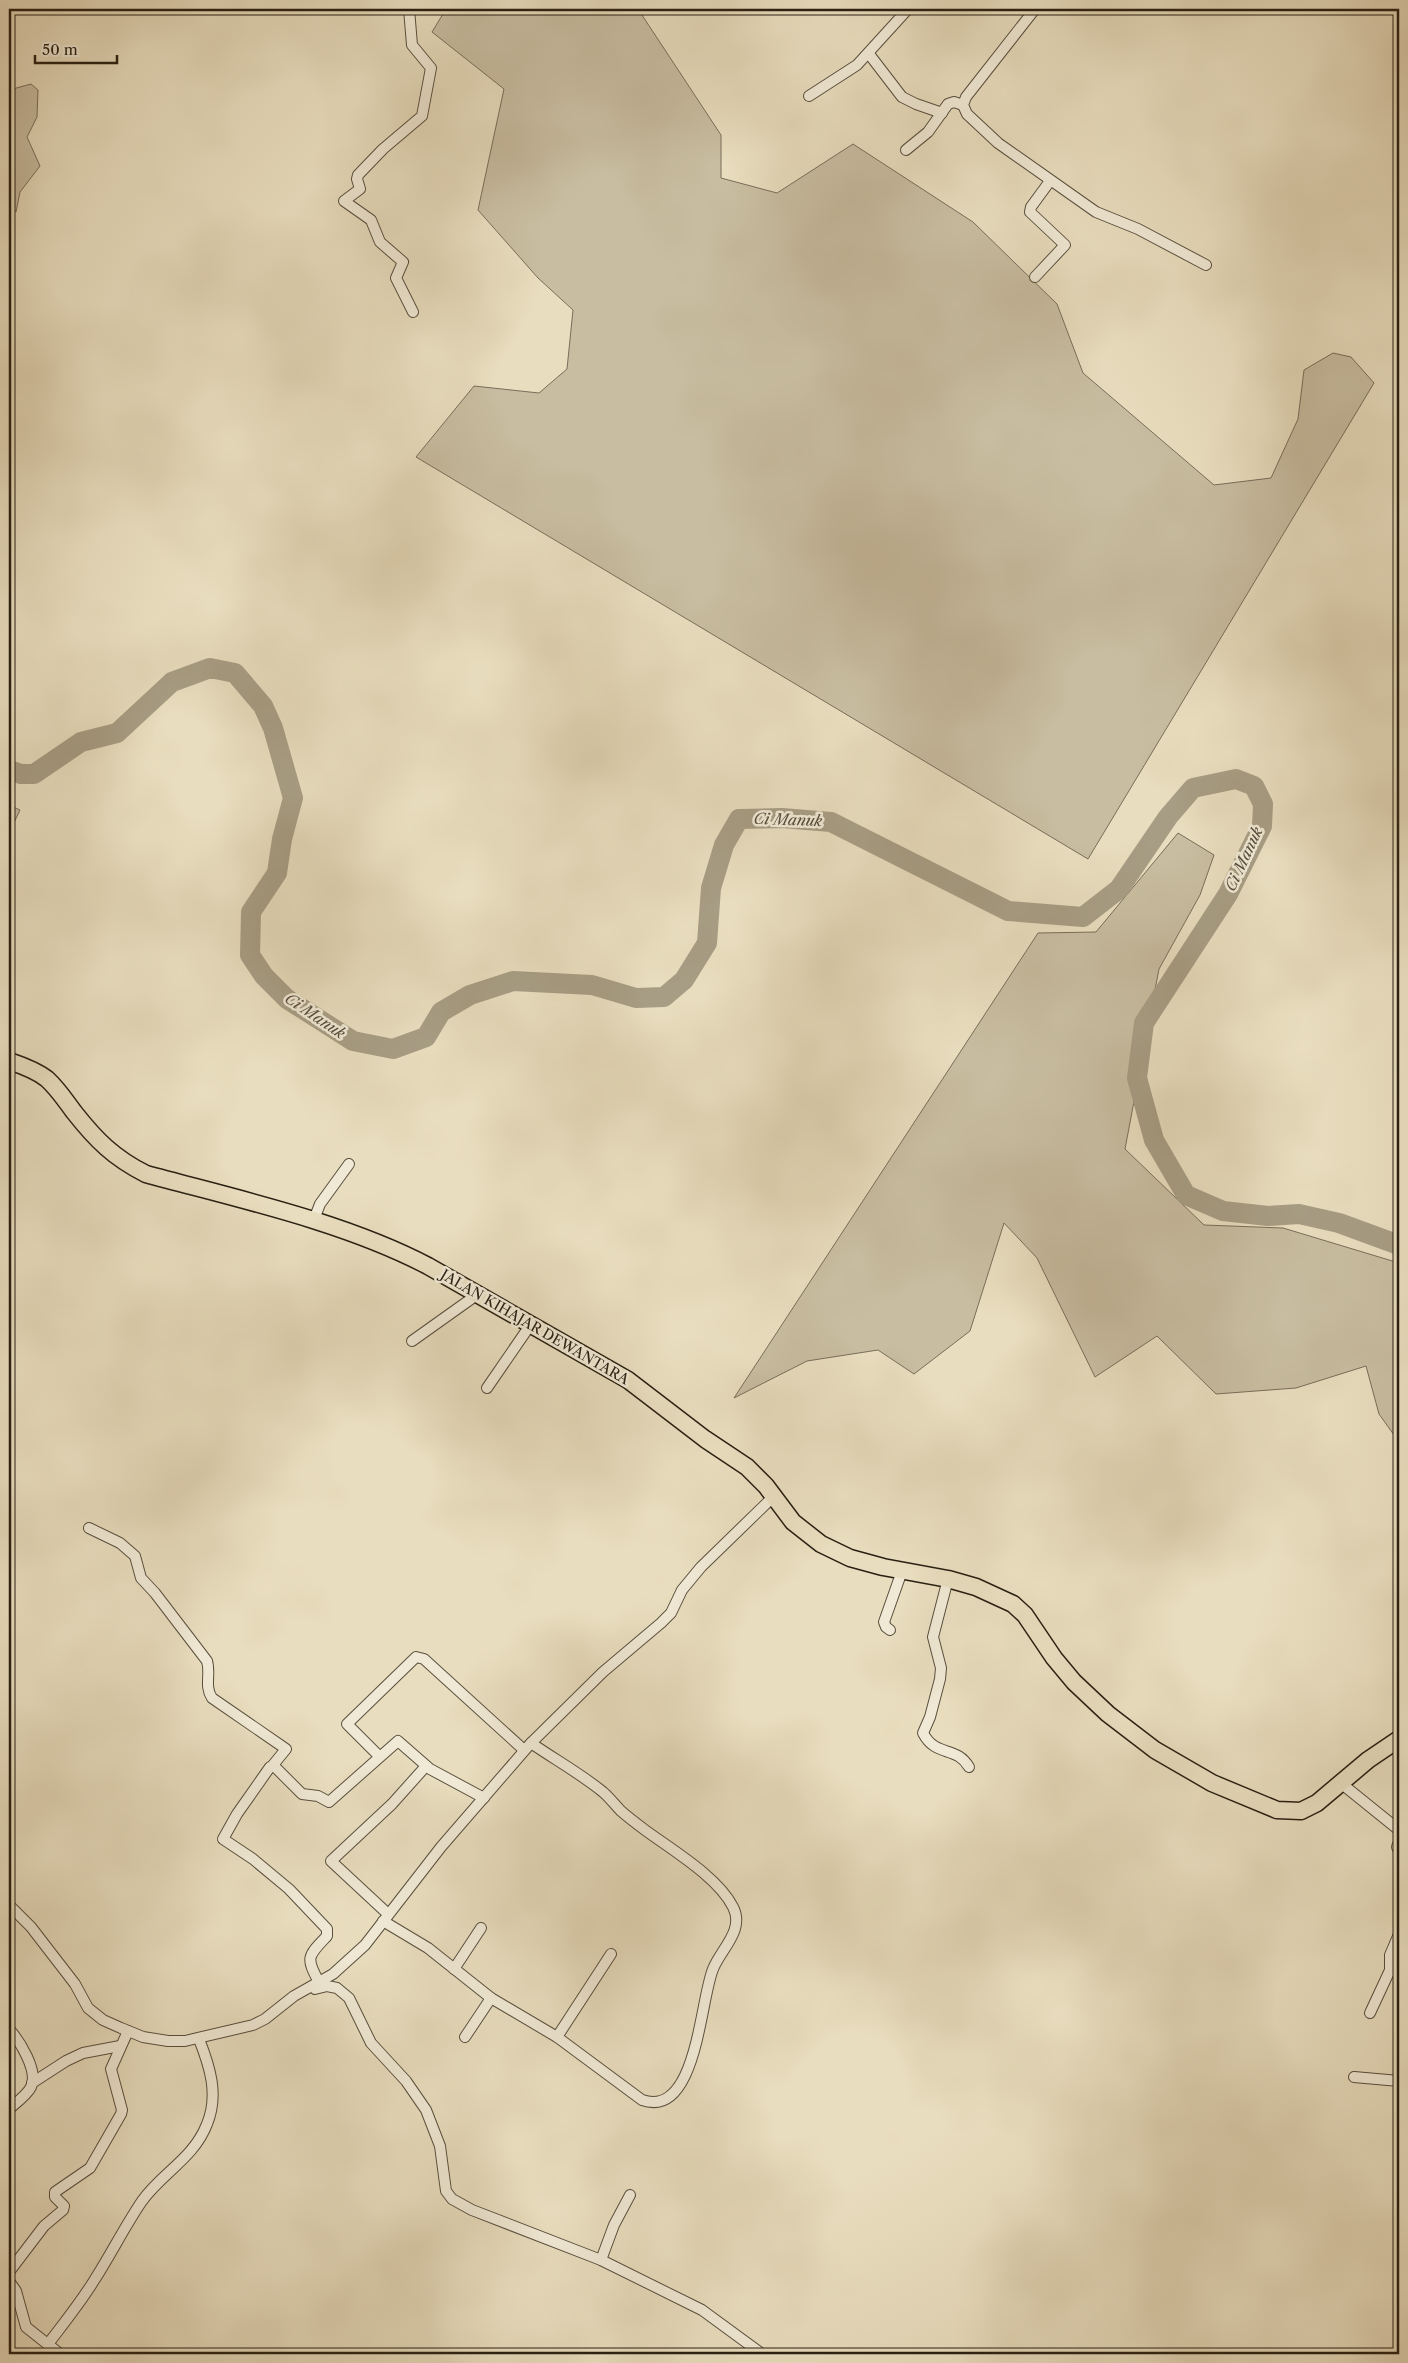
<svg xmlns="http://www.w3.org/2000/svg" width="1408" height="2363" font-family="'Libre Caslon Text',serif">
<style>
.green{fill:#c8bda1;stroke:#786e5a}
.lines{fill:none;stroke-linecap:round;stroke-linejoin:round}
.river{stroke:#a79d84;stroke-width:20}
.street-casing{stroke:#594f3e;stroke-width:12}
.primary-casing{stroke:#292013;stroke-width:19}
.street{stroke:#f0e9d5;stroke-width:10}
.primary{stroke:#e8ddbe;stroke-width:16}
.labels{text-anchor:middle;stroke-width:5;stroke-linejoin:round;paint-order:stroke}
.street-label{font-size:14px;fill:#292013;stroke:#f0e9d5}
.water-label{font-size:15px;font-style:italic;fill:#554c3b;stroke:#f0e9d5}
</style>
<rect width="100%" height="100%" fill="#e8ddbe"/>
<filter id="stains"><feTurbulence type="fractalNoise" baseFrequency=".004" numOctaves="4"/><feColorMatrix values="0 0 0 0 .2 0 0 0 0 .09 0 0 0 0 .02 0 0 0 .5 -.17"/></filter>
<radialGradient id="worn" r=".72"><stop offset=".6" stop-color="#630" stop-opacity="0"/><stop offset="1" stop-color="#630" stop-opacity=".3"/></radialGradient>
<g class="green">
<path d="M446,9H638L721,135V178L777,193L853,144L973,222L1057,304L1083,373L1214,485L1271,478L1298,419L1304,370L1333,353L1351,357L1374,383L1088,859L416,457L474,386L539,393L567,369L573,310L538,278L478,210L504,89L432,32Z"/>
<path d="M31,84L38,90L37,117L27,137L40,166L20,192L16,212L9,208V90Z"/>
<path d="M9,805L20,810L9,833Z"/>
<path d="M1178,833L1214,855L1200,895L1159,969L1125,1149L1204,1225L1283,1228L1399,1263V1442L1379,1414L1366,1366L1296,1388L1216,1394L1157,1336L1095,1377L1037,1258L1004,1223L970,1331L914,1374L878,1350L807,1361L734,1398L1038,933L1096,932Z"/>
</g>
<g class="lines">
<path class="river" d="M9,770L21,774H34L81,742L117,733L172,682L210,668L235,673L263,706L273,728L293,798L282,839L277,873L251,912L250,955L264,976L287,999L353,1041L393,1049L426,1037L441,1012L470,995L513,981L592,985L636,998L664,997L684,980L707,943L711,888L724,845L739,819L782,818L831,822L1008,911L1083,917L1119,889L1168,817L1193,788L1236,779L1254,786L1263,804L1262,826L1228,894L1144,1023L1137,1078L1154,1140L1186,1195L1223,1211L1268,1216L1299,1214L1339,1223L1399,1245"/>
<defs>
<g id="street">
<path d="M409,9L412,45L431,68L422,116L383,149L358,175L357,179L360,189L344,201L371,220L380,242L403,262L396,278L413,312"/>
<path d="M1035,9L966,97L963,105L967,114L998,143L1096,212L1138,229L1206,265"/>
<path d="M869,54L902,97L916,104L942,113"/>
<path d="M809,96L857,65L908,9"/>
<path d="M906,150L928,132L948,104L954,102L963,105"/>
<path d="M1035,277L1065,245L1030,212L1031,207L1050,181"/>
<path d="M313,1222L320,1204L349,1164"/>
<path d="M412,1341L478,1294"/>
<path d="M487,1388L531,1324"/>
<path d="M89,1528L120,1543L135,1556L141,1578L155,1593L207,1661C211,1674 204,1686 212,1698L286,1749L273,1765"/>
<path d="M948,1579L933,1637L941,1668L940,1679L930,1717L923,1733C936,1758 956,1745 969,1767"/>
<path d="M890,1630L886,1627L884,1622L902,1571"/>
<path d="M379,1756L347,1724L416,1657L424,1659L524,1750"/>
<path d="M1342,1784L1399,1830"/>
<path d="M1399,1842L1397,1847L1399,1851"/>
<path d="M9,1905L31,1927L75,1984L88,2008L103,2020L121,2028L143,2037L168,2041H185L253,2025L265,2019L294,1996L333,1974L365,1945L441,1847L531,1743L603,1672L661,1623L671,1613L682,1590L701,1567L773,1497"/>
<path d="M388,1914L331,1861L392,1804L426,1766"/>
<path d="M383,1921L428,1948L491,1998L557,2037L642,2100C697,2119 700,2000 713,1969C721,1949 745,1930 733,1907C718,1877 672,1850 645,1830C637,1824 629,1818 621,1811C615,1805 610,1798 603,1792C581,1774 554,1759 531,1743"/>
<path d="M454,1969L481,1928"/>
<path d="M319,1982C305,1957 308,1956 327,1936V1929L289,1889L253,1859L223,1839L237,1814L270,1767H275L302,1794L318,1796L329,1802L398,1741L430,1769L484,1798"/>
<path d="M315,1989L327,1986L337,1988L349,1998L371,2043L406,2081L426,2110L440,2146L446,2191L452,2199L472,2210L601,2260L702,2310L762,2354"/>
<path d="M1370,2013L1390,1970V1955L1399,1934"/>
<path d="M9,2029C19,2040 39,2071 31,2087C27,2095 16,2103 9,2109"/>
<path d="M465,2037L491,1998"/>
<path d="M557,2037L611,1954"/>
<path d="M1354,2077L1399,2081"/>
<path d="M32,2083L66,2061L83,2053L120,2046"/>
<path d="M601,2260L614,2225L630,2195"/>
<path d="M9,2272L44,2226L63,2210L64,2206L55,2197V2192L90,2168L121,2114L122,2110L111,2069L128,2031"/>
<path d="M9,2281L16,2291L26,2327L60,2354"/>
<path d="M48,2344C64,2323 81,2302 95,2279C111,2254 125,2226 142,2201C162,2173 194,2158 207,2124C219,2095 210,2067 199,2039"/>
</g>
<path id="primary" d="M9,1061C21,1065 37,1071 47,1079C58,1089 65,1100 74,1112C96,1140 114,1158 146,1174C238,1199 344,1222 428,1266L628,1380L705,1439L747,1467L766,1486L793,1522L821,1544L850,1558L883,1567L948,1579L976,1587L1013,1604L1025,1615L1054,1658L1074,1682L1108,1714L1155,1750L1212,1783L1277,1810L1301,1811L1317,1803L1368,1760L1399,1739"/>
</defs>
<use href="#street" class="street-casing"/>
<use href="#primary" class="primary-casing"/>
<use href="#street" class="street"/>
<use href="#primary" class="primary"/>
</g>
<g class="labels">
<g class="street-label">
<text transform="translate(535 1327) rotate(30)" y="5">JALAN KIHAJAR DEWANTARA</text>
</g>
<g class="water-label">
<text transform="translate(788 820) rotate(2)" y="5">Ci Manuk</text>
<text transform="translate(1244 859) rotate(-65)" y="5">Ci Manuk</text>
<text transform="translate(315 1016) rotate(34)" y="5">Ci Manuk</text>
</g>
</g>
<rect width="1408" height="2363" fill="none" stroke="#e8ddbe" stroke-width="30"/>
<rect x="10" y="10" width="1388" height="2343" fill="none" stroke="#292013" stroke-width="2.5"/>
<rect x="15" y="15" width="1378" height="2333" fill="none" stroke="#292013"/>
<path d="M35 55v8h82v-8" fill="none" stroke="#292013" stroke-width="2.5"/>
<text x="42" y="55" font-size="15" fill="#292013" stroke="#f0e9d5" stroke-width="4" paint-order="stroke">50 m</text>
<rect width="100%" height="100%" filter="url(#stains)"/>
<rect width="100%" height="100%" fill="url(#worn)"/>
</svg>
